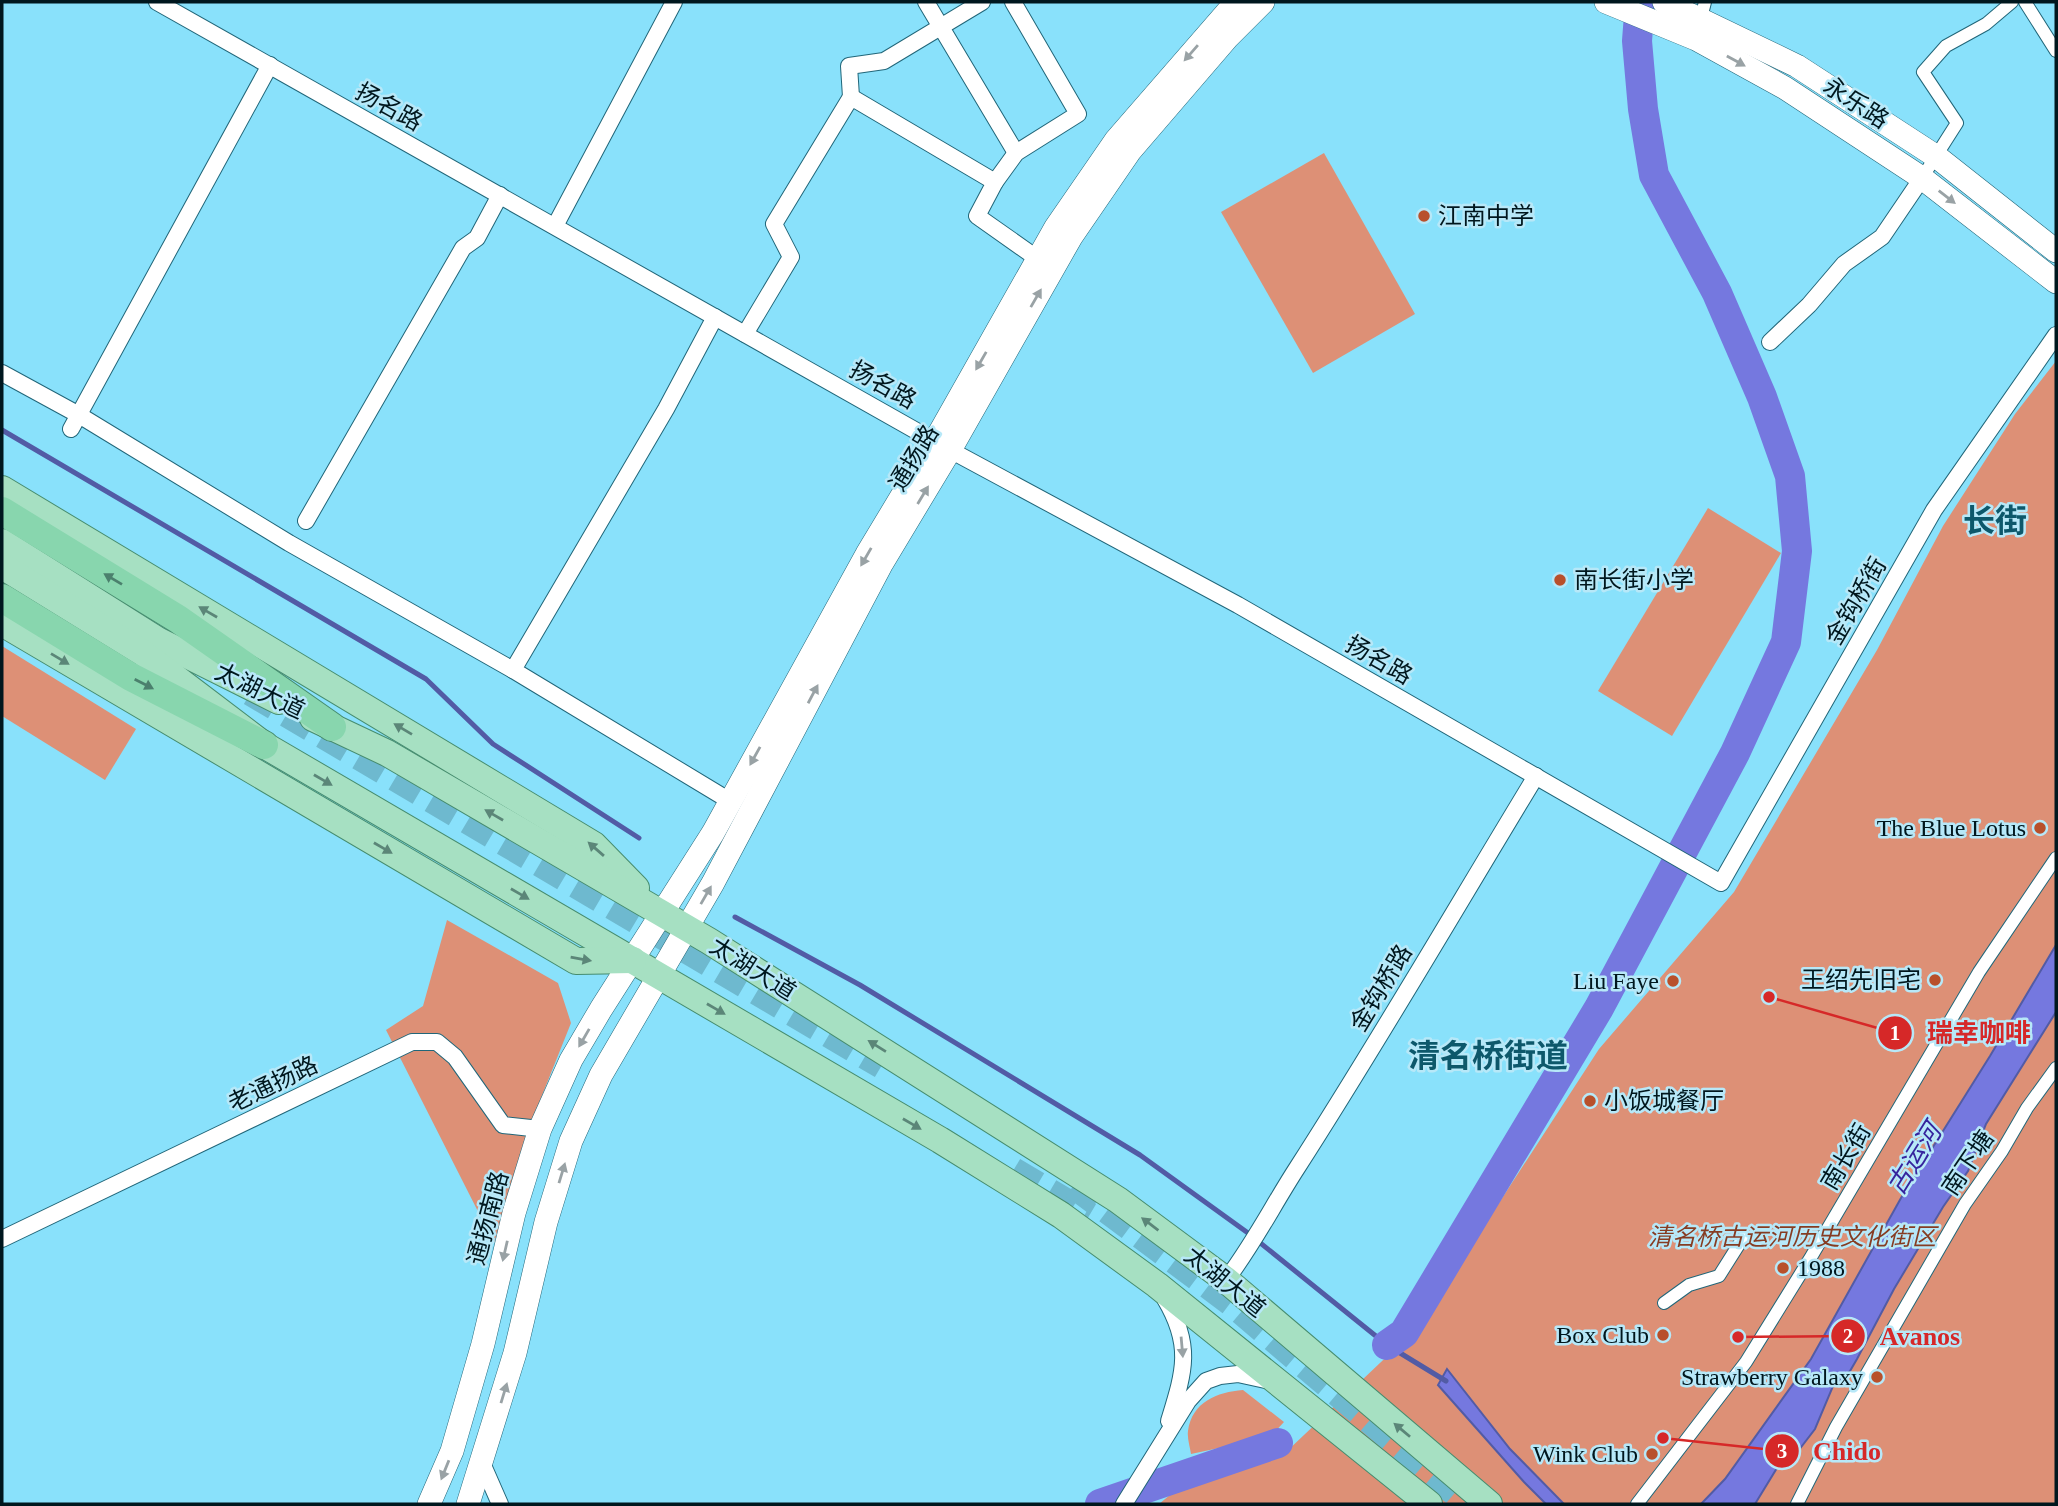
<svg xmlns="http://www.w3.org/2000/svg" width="2058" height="1506" font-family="'Times New Roman','Noto Sans SC',serif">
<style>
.green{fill:#dd9076}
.water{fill:#7578df;stroke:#525ba5;stroke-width:2}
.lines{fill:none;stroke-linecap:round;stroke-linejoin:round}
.stream{stroke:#525ba5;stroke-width:5}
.river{stroke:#7578df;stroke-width:30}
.trunk-tunnel{stroke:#6eb9cf;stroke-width:28;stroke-dasharray:28 14;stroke-linecap:butt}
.pedestrian-casing{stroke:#216679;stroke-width:14}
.minor-casing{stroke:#216679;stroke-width:18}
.secondary-casing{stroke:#216679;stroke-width:24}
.primary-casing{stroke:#468c6e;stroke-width:28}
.trunk-casing{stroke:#468c6e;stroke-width:30}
.pedestrian{stroke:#fff;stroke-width:12}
.minor{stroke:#fff;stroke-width:16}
.secondary{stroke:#fff;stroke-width:23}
.primary{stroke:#a6e0c2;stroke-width:26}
.trunk{stroke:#88d6ae;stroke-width:28}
.oneway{fill:#99a2a5}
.oneway2{fill:#4b806d}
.oneway3{fill:#5b8678}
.poi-dot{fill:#b8502b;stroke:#b7e8f8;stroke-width:2.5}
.labels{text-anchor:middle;stroke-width:5;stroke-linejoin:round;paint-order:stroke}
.street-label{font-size:24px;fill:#00171e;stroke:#b7e8f8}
.poi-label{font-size:24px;fill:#00171e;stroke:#b7e8f8;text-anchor:end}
.park-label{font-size:24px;font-style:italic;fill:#863c22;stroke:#b7e8f8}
.water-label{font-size:26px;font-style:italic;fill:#36249d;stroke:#b7e8f8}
.district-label{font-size:32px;font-weight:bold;fill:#0d586b;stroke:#b7e8f8}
.leader{fill:none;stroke:#d62828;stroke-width:2.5}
.callout-dot{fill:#d62828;stroke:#b7e8f8;stroke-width:2.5}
.mark-label{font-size:21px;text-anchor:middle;font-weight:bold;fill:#fff}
.callout-label{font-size:26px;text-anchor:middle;font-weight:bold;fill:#d62828;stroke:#b7e8f8;stroke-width:5;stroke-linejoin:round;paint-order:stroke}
</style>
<rect width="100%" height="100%" fill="#89e1fb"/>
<g class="green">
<path d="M1324,153L1415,314L1313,373L1221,212Z"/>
<path d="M2056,361V1504H1159L1176,1490L1285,1453L1419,1326L1599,1049L1734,892L1877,650L1943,526L2015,414Z"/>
<path d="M1708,508L1781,553L1672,736L1598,691Z"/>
<path d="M2,646L136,729L105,780L2,716Z"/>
<path d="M447,920L558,983L571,1023L541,1098L494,1243L386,1030L423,1006Z"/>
<path d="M1243,1390L1284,1422L1270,1437L1191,1454C1190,1447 1187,1438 1188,1431C1192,1402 1217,1392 1243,1390Z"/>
</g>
<g class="water">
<path d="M2056,945V1012L1986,1124L1968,1171L1943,1207L1894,1289L1857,1359L1850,1371L1833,1386L1815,1429L1795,1455L1780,1463L1755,1504H1701L1725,1479L1811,1359L1901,1198L1990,1056Z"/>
<path d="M1447,1369L1510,1449L1564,1504H1546L1524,1482L1438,1385Z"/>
</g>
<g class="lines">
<g class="stream">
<path d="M2,430L426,679L493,744L639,838"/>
<path d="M735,917L860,985L1140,1155L1248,1233L1387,1345L1446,1381"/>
</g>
<g class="river">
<path d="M1387,1345L1404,1333L1599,1008L1735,753L1786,642L1797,551L1790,476L1762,397L1717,293L1654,175L1643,109L1637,41L1640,2"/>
<path d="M1100,1504L1278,1443"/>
</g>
<g class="trunk-tunnel">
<path d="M251,692L882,1065"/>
<path d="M1013,1171L1089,1216"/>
<path d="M1074,1185L1231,1302L1469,1504"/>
</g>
<defs>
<g id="pedestrian">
<path d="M2025,2L2056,51"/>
<path d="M1701,18L1705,2"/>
<path d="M1922,178L1957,123L1923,72L1946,46L1986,24L2012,2"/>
<path d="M1664,1303L1689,1285L1719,1276L1743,1238"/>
<path d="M1637,1504L1746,1362L1811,1257L1979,972L2056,858"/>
<path d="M1797,1504L1836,1427L1965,1204L2002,1151L2027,1108L2056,1068"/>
</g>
<g id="minor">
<path d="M157,2L950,450L1238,605L1721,883L1934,510L2056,335"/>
<path d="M926,2L1016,153"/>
<path d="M851,97L849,66L884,61L982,2"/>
<path d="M995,182L1016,153L1078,114L1013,2"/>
<path d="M555,226L674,2"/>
<path d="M715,317L666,409L513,670L730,801"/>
<path d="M745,334L791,257L774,224L851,97L995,182L977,216L1038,259"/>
<path d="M1770,342L1809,305L1844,264L1882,237L1922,178"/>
<path d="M2,373L79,415L289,543L513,670"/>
<path d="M71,429L270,65"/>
<path d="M306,521L463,248L477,238L500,195"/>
<path d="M2,1239L412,1042H437L455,1057L503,1125L540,1129"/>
<path d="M1226,1280C1253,1245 1273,1205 1297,1168C1380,1039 1457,906 1536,776"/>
<path d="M1165,1299C1193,1346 1184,1372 1169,1421"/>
<path d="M482,1463L500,1504"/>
<path d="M1124,1504L1188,1401L1206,1381L1220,1376L1238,1374L1270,1381"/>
</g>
<g id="secondary">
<path d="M1606,2L1696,39L1785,88L1922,178L2056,282"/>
<path d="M1664,2L1797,66L1937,157L2056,251"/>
<path d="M429,1504L452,1451L483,1344L514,1213L540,1129L571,1060L601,1009L713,833L867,554L935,441L1056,227L1116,140L1236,2"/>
<path d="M468,1504L515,1353L546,1222L571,1141L601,1075L713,883L882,563L950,450L1071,237L1130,151L1228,37L1263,2"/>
</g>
<g id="primary">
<path d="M2,489L594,845L636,888"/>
<path d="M2,542L159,641L279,701"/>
<path d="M2,566L143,653L264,745L940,1140L1061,1215L1157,1285L1429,1504"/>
<path d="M2,623L576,961L633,960"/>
<path d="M313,718L387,753L709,941L1118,1200L1226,1280L1489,1504"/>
</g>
<g id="trunk">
<path d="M2,511L178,619L332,727"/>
<path d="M2,598L131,677L264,745"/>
</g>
</defs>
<use href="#pedestrian" class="pedestrian-casing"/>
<use href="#minor" class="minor-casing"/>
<use href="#secondary" class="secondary-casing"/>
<use href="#primary" class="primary-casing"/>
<use href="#trunk" class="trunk-casing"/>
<use href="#pedestrian" class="pedestrian"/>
<use href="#minor" class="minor"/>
<use href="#secondary" class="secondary"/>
<use href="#primary" class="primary"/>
<use href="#trunk" class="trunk"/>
</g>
<defs><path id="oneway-solid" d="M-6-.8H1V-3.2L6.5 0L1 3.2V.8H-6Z" transform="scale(1.75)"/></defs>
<g class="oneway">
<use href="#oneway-solid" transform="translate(1191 53) rotate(131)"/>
<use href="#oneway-solid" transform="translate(1736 61) rotate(29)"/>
<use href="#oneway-solid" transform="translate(1947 197) rotate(38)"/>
<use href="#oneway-solid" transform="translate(1036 298) rotate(-60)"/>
<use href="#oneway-solid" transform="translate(981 361) rotate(120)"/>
<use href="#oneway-solid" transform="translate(923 495) rotate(-59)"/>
<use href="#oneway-solid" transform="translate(866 557) rotate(120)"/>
<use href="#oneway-solid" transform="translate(813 694) rotate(-62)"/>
<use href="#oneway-solid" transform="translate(755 756) rotate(119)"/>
<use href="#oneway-solid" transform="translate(706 895) rotate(-60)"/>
<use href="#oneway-solid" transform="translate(584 1038) rotate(120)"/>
<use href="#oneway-solid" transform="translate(562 1173) rotate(-73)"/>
<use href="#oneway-solid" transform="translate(505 1251) rotate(103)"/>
<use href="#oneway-solid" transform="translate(1182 1347) rotate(85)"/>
<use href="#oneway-solid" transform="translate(504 1393) rotate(-73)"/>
<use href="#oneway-solid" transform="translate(445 1470) rotate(112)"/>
</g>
<g class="oneway2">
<use href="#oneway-solid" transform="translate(113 579) rotate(-149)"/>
<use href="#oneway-solid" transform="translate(144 684) rotate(27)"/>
</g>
<g class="oneway3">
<use href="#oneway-solid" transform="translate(208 612) rotate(-150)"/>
<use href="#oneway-solid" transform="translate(60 659) rotate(31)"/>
<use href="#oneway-solid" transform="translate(403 729) rotate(-149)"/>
<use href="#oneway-solid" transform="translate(323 780) rotate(30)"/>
<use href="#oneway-solid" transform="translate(494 815) rotate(-150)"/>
<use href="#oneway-solid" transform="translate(383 848) rotate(30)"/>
<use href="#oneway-solid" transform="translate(596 849) rotate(-139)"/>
<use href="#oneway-solid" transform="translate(520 894) rotate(30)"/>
<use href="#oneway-solid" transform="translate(581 959) rotate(10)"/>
<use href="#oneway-solid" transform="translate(716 1009) rotate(30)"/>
<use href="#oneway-solid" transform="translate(877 1046) rotate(-148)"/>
<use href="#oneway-solid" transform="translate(912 1124) rotate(30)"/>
<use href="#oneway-solid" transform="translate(1150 1224) rotate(-143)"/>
<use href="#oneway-solid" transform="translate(1402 1430) rotate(-140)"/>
</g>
<g class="poi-dot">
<circle cx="1424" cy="216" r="7"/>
<circle cx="1560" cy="580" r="7"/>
<circle cx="2040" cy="828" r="7"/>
<circle cx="1935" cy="980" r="7"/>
<circle cx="1673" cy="981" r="7"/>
<circle cx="1590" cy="1101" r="7"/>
<circle cx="1783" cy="1268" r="7"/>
<circle cx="1663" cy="1335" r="7"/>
<circle cx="1877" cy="1377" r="7"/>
<circle cx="1652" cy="1454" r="7"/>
</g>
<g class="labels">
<g class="street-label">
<text transform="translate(1856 103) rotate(33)" y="8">永乐路</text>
<text transform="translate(389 107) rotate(29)" y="8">扬名路</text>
<text transform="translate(883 385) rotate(29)" y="8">扬名路</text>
<text transform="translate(914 458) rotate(-59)" y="8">通扬路</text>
<text transform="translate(1856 601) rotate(-60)" y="8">金钩桥街</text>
<text transform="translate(1379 660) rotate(30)" y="8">扬名路</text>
<text transform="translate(260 691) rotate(26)" y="8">太湖大道</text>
<text transform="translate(753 969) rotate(32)" y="8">太湖大道</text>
<text transform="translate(1381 988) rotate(-59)" y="8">金钩桥路</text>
<text transform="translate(273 1084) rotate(-26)" y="8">老通扬路</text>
<text transform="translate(1846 1157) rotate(-59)" y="8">南长街</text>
<text transform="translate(1968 1163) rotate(-56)" y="8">南下塘</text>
<text transform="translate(488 1218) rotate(-75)" y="8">通扬南路</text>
<text transform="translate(1225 1282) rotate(39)" y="8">太湖大道</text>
</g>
<g class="poi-label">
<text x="1438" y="224" text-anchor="start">江南中学</text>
<text x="1574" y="588" text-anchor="start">南长街小学</text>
<text x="2026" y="836">The Blue Lotus</text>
<text x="1921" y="988">王绍先旧宅</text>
<text x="1659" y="989">Liu Faye</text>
<text x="1604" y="1109" text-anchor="start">小饭城餐厅</text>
<text x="1797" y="1276" text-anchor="start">1988</text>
<text x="1649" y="1343">Box Club</text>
<text x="1863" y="1385">Strawberry Galaxy</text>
<text x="1638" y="1462">Wink Club</text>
</g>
<g class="park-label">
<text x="1792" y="1245">清名桥古运河历史文化街区</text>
</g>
<g class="water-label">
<text transform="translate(1914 1159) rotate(-58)" y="9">古运河</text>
</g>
<g class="district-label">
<text x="1995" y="532">长街</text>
<text x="1488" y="1067">清名桥街道</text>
</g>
</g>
<path class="leader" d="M1769 997L1895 1033M1738 1337L1848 1336M1663 1438L1782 1451"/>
<g class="callout-dot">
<circle cx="1769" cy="997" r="7"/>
<circle cx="1738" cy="1337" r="7"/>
<circle cx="1663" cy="1438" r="7"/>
<circle cx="1895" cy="1033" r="18"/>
<circle cx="1848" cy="1336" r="18"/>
<circle cx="1782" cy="1451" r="18"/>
</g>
<g class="mark-label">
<text x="1895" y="1040">1</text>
<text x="1848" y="1343">2</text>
<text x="1782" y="1458">3</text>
</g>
<g class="callout-label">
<text x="1979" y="1042">瑞幸咖啡</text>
<text x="1920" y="1345">Avanos</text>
<text x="1847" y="1460">Chido</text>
</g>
<rect width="2058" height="1506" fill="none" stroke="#00171e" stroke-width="7"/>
</svg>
